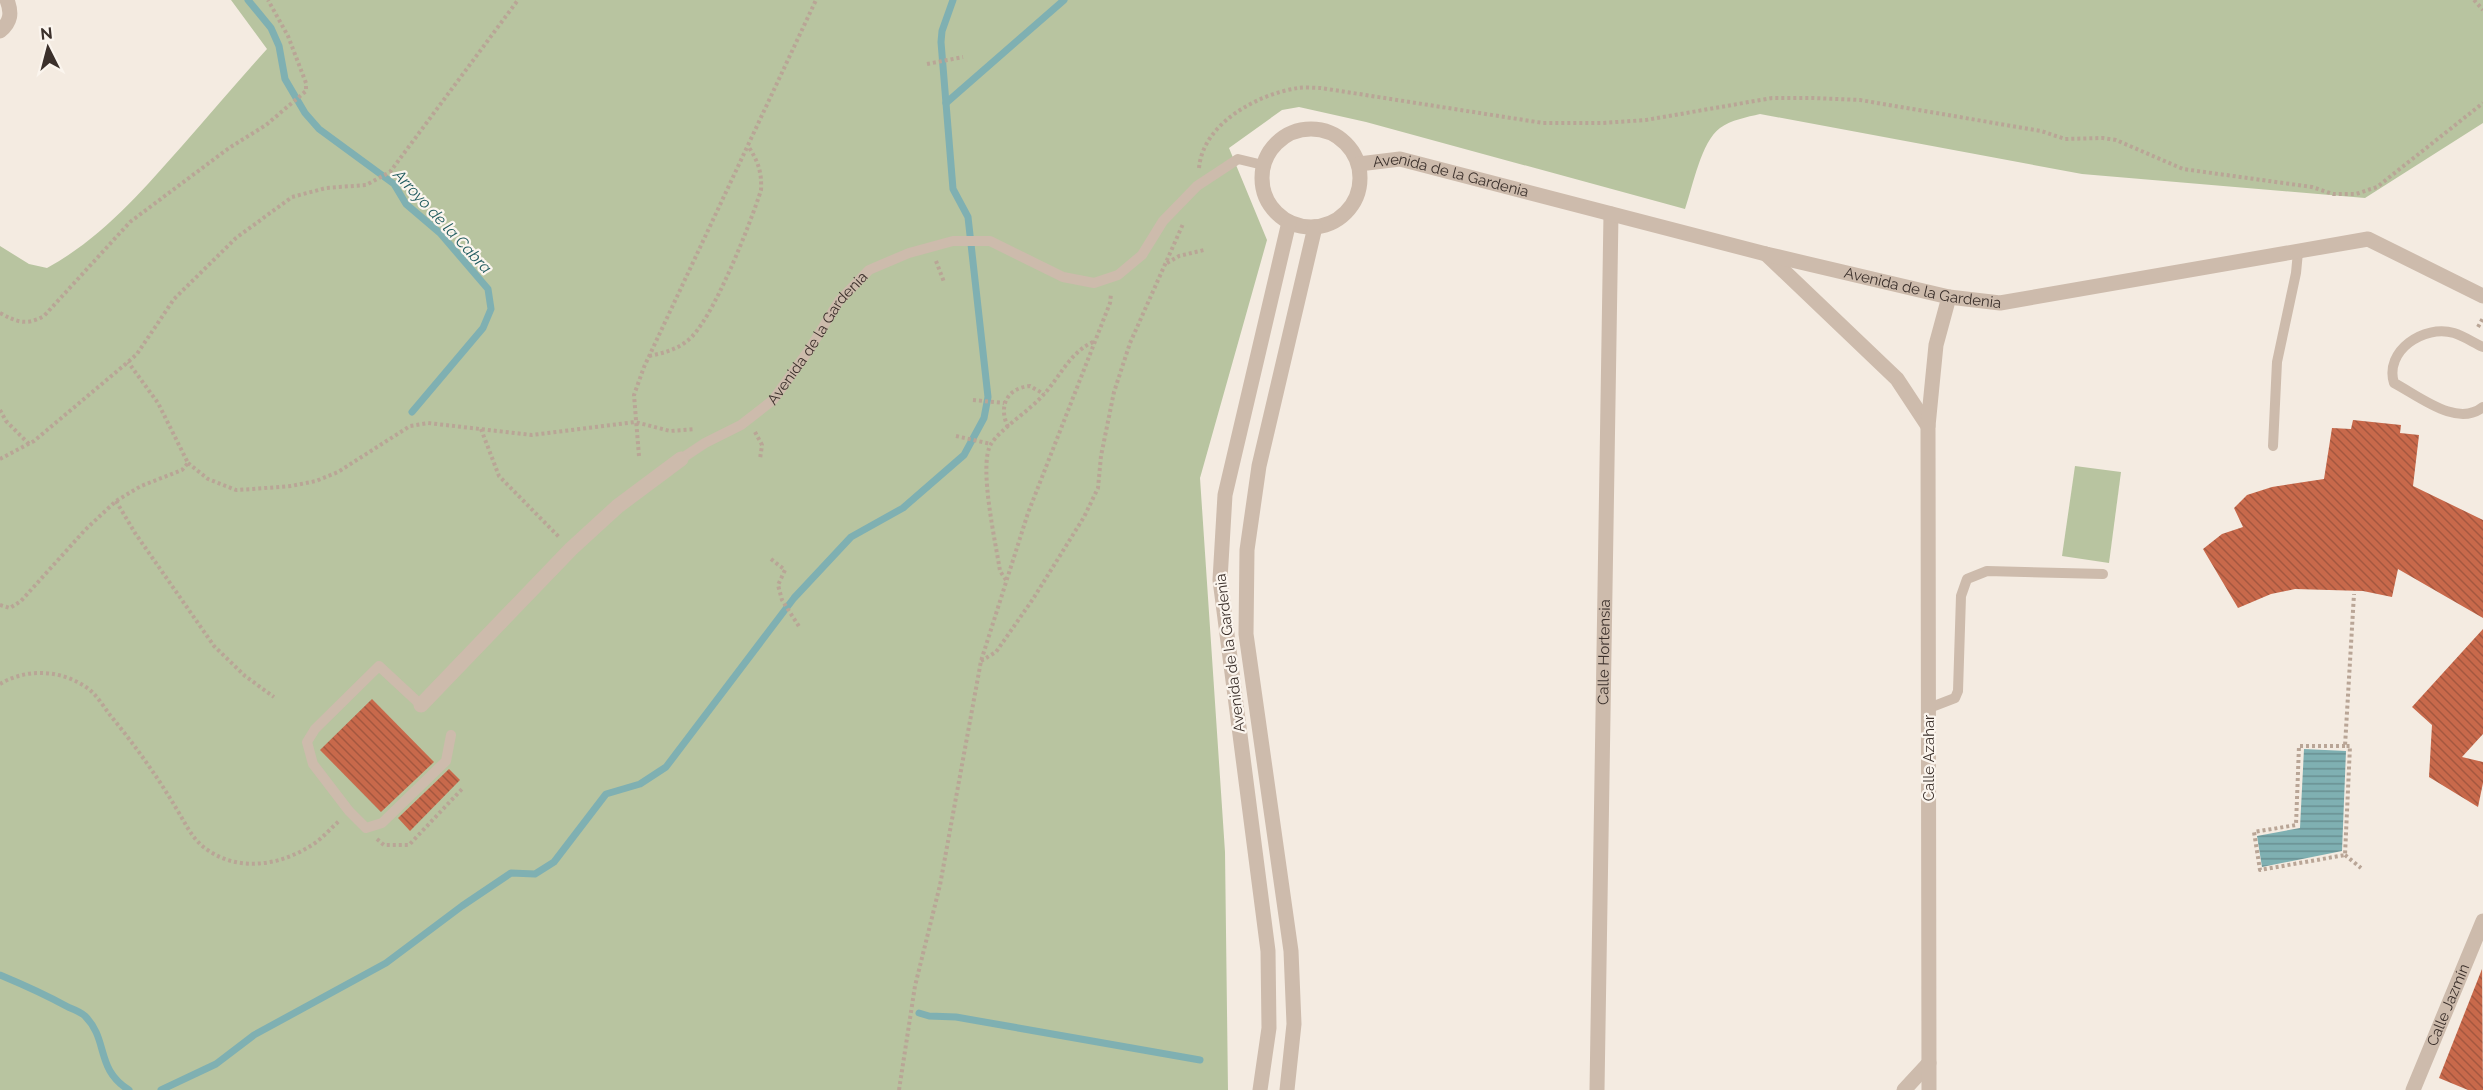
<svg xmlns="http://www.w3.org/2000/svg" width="2483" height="1090" font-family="Raleway,sans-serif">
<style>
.green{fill:#b8c4a0}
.water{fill:url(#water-rules)}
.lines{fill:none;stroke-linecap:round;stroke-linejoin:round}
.stream{stroke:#7fb0b2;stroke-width:7}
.building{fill:url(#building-back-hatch)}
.path{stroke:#b9a596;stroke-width:4;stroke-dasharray:3 3;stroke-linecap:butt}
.service{stroke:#cdbbac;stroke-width:10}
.minor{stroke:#cdbbac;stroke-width:15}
.tertiary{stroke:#cdbbac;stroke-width:15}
.labels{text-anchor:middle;stroke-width:4.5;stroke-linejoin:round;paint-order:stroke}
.street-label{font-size:15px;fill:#3b302b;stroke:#fbf5ee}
.water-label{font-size:16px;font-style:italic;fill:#1f5a5e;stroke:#fbf5ee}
</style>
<defs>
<pattern id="water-rules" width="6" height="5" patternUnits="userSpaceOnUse" patternTransform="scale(1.5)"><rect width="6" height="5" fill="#7fb0b2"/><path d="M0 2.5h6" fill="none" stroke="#699091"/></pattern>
<pattern id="building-back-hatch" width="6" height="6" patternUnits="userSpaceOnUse" patternTransform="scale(1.5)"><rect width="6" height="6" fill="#c8694b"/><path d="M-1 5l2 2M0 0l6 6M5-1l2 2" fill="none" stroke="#a4573f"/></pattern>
</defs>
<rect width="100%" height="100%" fill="#f4ebe1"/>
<g class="green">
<path d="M231,0H2483V123L2365,198L2082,174L1760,114C1747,117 1731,120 1720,128C1701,142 1693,186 1685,209L1366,122L1299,107L1282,110L1229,148L1267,240L1200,478L1225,852L1228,1090H0V246L29,264L47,268C102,238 141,192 182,146C210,114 238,81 267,49Z"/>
<path d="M2075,466L2121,472L2109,563L2062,556Z"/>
</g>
<path class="water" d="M2304,749L2346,751L2342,851L2262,867L2257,836L2300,828Z"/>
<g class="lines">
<g class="stream">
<path d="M248,0L271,28L279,46L285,79L305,113L319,129L394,184L406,204L440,233L488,289L491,309L483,328L412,412"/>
<path d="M946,103L1064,0"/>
<path d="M0,975C24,985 46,995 68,1007C73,1009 81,1012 85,1016C109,1040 95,1069 129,1090"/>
<path d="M919,1013L929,1016L956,1017L1200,1060"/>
<path d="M161,1090L216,1064L254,1035L386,963L462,906L511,873L535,874L554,862L606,794L640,784L666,767L794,598L851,537L903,508L964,455L984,418L988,397L968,217L953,189L941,42L942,31L953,0"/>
</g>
</g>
<g class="building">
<path d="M2353,420L2401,425L2400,433L2419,435L2413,486L2483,520V618L2398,569L2392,597L2363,591L2295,589L2271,594L2238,608L2203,549L2222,534L2243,527L2234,508L2247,495L2272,487L2324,479L2332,428L2351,429Z"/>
<path d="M2483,629V734L2462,757L2483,762V783L2478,807L2429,777L2432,725L2412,707Z"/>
<path d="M372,699L434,762L381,812L320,750Z"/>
<path d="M449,769L460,780L410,831L398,818Z"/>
<path d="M2482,969L2483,1090H2468L2439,1078Z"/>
</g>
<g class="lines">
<g class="path">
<path d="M2474,0L2483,10"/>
<path d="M927,64L963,57"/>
<path d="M1199,168C1203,123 1258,94 1298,88C1305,87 1314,88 1321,88L1543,123H1602L1646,120L1772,98H1814L1860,100L2041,131L2065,139L2103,138L2116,140L2183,169L2312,187L2333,194H2356L2377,187L2483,103"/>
<path d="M936,261L944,282"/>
<path d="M1167,263L1179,256L1204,250"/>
<path d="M0,313C17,322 26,326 44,316L130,222L229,148L266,125L306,91V83L288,36L268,0"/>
<path d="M2478,327L2483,318"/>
<path d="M649,356C663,353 676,350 687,341C712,323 751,222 761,190C762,172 758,161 748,146"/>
<path d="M973,400L1004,403"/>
<path d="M0,410L6,421L29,444"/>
<path d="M1008,427C998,406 1007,388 1030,386L1044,394"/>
<path d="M481,429L499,476L560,538"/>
<path d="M755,432L762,445L760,459"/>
<path d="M956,436L991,444"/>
<path d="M639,456L634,395L644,367L816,0"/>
<path d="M0,459L34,441L128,362L137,354L174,299L236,238L292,197L326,188L366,185L390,172L518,0"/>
<path d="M188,463L208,479L236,490L253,489L291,486L316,481L338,472L410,426L428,423L532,435L635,422L670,431L695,429"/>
<path d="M116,501L135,533L214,646L245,676L274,697"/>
<path d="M771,559L785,570L778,585L782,600L800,628"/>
<path d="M1006,580L1000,571C996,544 978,465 991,444C1001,428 1031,410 1045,393C1061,375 1071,351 1095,341"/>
<path d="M0,605L10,608L21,601L85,530L116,501L141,486L182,470L188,463L158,403L128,362"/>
<path d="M981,661L996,652L1033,599L1084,517L1098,488L1101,456L1114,392L1130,343L1183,224"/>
<path d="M0,684C28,667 64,670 90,690C98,697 104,707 110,715C134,744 157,776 176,808C186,824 192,840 209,851C241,872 281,865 312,845C322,839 330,829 339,821"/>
<path d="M2345,746H2299L2296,825L2254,832L2260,870L2345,855L2350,746H2345L2354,594"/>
<path d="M377,839L384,845H409L462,789"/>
<path d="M2345,855L2361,868"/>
<path d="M899,1090L915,986L940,885L981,661L1028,513L1110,303L1111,294"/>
</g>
<g class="service">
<path d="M2483,347C2474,343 2464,336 2454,333C2424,324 2384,351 2394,383C2419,396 2457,428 2483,407"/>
<path d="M2273,446L2277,362L2296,273L2298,252"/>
<path id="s1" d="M681,459L705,443L741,425L773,400L809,350L839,301L869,270L909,253L953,241H990L1063,277L1094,283L1118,275L1142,255L1163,221L1197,186L1238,159L1263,165"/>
<path d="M421,705L379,666L315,729L307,742L313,764L349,811L366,828L382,823L446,761L451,735"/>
<path d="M1929,708L1955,698L1958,691L1961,596L1967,579L1987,571L2103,574"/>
</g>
<g class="minor">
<path d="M0,31C11,22 12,13 7,0"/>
<path d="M1766,254L1897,379L1928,426"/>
<path d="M421,705L571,549L618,506L681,459"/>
<path id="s2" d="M1597,1090L1611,214"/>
<path d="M1904,1090L1929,1063"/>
</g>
<g class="tertiary">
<circle cx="1311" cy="178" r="49"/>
<path id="s3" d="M1359,164L1400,159L1766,254L1949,297L2000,303L2368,239L2483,296"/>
<path d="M1260,1090L1269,1028L1268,951L1220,580L1225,495L1289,222"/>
<path d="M1287,1090L1294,1024L1291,951L1246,634L1247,550L1259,466L1315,227"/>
<path d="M1929,1090L1928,426L1936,345L1949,297"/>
<path id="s4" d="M2413,1090L2483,921"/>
</g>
</g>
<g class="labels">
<g class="street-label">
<text dy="5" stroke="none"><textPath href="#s3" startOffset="94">Avenida de la Gardenia</textPath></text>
<text dy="5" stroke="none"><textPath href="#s3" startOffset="580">Avenida de la Gardenia</textPath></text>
<text dy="5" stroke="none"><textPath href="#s1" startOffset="186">Avenida de la Gardenia</textPath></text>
<text dy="5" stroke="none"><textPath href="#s2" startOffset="438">Calle Hortensia</textPath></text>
<text transform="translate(1230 653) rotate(-97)" y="5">Avenida de la Gardenia</text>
<text transform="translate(1929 758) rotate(-90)" y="5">Calle Azahar</text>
<text dy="5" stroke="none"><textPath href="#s4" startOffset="92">Calle Jazmín</textPath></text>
</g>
<g class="water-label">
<text transform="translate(443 221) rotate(47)" y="6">Arroyo de la Cabra</text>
</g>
</g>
<g transform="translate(48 48) rotate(354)" stroke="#fbf5ee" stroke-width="4.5" paint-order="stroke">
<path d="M0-4.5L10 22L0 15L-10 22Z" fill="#3b302b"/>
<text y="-9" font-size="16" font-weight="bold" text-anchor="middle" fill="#3b302b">N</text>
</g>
</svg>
